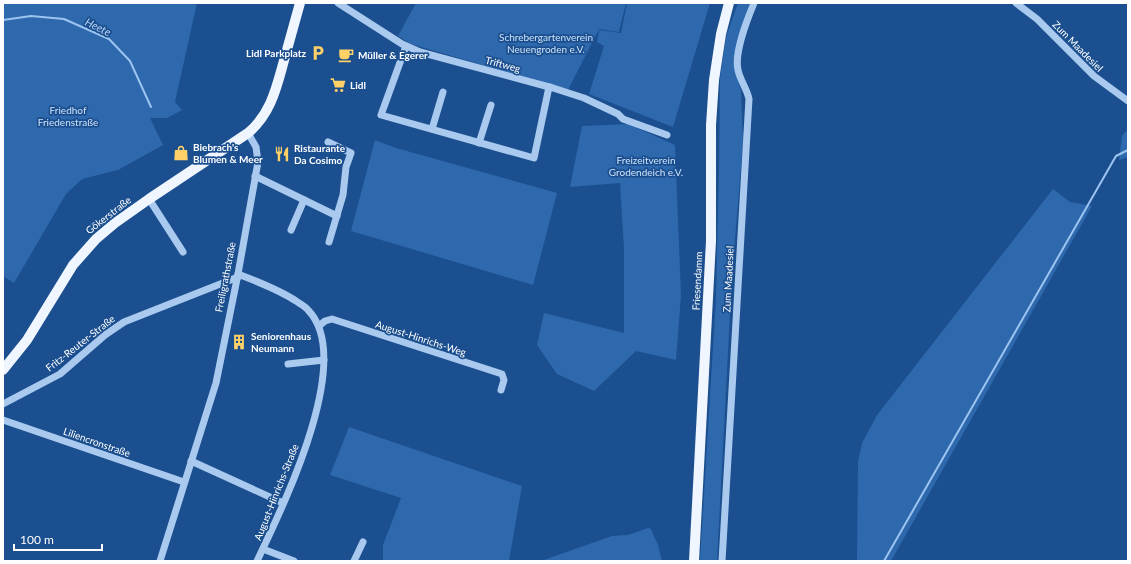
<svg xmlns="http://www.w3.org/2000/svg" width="1131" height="564" font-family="Lato,sans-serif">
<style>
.green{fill:#2e69ad}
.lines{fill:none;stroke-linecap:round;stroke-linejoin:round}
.stream{stroke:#9cc4f0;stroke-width:2}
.minor{stroke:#a9c9ee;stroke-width:7}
.major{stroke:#f0f6ff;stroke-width:10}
.labels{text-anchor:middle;stroke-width:3.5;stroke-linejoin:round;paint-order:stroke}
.park-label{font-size:10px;fill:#cfe3fa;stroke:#1b4f8f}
.street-label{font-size:10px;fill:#fff;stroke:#1b4f8f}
.poi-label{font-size:10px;font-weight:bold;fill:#fff;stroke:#1b4f8f;text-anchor:start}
.water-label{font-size:11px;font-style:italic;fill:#b5d3f5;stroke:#1b4f8f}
</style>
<rect width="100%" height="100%" fill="#1b4f8f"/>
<g class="green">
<path d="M3,3H197L175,102L182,110L167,118H150L163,145L118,170L82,179L66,194L14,283L3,276Z"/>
<path d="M416,3H626L619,32L599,29L568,90L411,44L398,36Z"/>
<path d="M627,3H710L673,127L589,94L604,46L597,42L599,30L621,33Z"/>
<path d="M738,3H750L736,43L734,69L741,90L743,142L732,276L717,561H700L716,298L719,171L720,79L726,37Z"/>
<path d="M628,124L675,145L681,295L676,360L636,351L594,391L557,374L537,345L544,313L624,333V249L620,183L570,187L582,126Z"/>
<path d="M1128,129V157L1119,160L1122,136Z"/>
<path d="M375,140L396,148L557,193L533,285L351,231Z"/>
<path d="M1053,189L1070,202L1092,206L891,561H857L858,462L862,443L877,415Z"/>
<path d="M349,427L522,486L509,561H383V545L401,498L330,475Z"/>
<path d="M648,528L651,529L658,545L662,561H541L612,536L628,535Z"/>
</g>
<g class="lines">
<g class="stream">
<path d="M3,20L31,16L64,19L109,39L130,61L151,107"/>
<path d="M884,561L1116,156L1128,150"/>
</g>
<g class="minor">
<path d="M338,3L402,44L420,52L553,88L584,98L618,114L623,119L667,135"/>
<path d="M1016,3L1037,19L1094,76L1128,101"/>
<path d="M406,46L381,115L534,158L549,87"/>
<path d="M432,129L443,92"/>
<path d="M328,142L351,153L346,167L343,195L329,242"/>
<path d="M479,143L491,105"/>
<path d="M255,176L337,216"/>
<path d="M149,199L183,252"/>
<path d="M291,230L304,200"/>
<path d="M238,274C258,282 278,289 296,301C300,304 305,306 308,310C356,359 282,508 257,561"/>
<path d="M319,326L325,321L332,319L502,374L504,380L501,390"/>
<path d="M288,364L324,360"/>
<path d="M3,404L60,374L105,335L124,322L238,277"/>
<path d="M3,420L184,482"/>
<path d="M191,461L283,503"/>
<path d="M263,549L294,561"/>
<path d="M160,561L216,383L238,274L258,162L256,147L248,133"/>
<path d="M354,561L363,542"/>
<path d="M722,561L749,99C747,89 740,80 738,70C734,52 747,20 754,3"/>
</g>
<g class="major">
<path d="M3,370L27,340L73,265L96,239L115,223L149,199L248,133C272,113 277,85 285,57C290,39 295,21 300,3"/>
<path d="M694,561L711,241V125L714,80L721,34L729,3"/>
</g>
</g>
<defs>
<symbol id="parking-bare" viewBox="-9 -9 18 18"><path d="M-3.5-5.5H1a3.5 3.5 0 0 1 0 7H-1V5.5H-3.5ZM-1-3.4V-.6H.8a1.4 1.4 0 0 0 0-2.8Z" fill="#ffd166" stroke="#1b4f8f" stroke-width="2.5" paint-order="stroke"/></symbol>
<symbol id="cafe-bare" viewBox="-9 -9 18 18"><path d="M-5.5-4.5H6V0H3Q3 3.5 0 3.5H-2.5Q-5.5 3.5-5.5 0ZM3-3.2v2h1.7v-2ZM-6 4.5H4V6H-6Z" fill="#ffd166" stroke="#1b4f8f" stroke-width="2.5" paint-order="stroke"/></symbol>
<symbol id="supermarket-bare" viewBox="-9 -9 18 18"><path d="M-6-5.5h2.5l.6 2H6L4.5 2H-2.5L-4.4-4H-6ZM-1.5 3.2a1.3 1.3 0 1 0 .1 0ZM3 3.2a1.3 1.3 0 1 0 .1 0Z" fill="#ffd166" stroke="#1b4f8f" stroke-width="2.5" paint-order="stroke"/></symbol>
<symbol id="shop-bare" viewBox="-9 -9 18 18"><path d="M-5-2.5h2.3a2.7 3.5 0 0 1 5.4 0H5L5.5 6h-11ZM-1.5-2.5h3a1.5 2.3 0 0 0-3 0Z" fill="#ffd166" stroke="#1b4f8f" stroke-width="2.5" paint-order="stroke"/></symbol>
<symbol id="restaurant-bare" viewBox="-9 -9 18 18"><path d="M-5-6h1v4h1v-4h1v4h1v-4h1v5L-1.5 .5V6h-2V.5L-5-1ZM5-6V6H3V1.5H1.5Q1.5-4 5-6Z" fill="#ffd166" stroke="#1b4f8f" stroke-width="2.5" paint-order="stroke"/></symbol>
<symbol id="building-bare" viewBox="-9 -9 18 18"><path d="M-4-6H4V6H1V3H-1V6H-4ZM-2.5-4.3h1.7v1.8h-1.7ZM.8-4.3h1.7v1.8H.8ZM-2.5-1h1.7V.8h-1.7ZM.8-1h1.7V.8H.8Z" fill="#ffd166" stroke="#1b4f8f" stroke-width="2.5" paint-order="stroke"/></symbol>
</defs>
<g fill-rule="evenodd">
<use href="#parking-bare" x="307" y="42" width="22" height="22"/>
<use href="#cafe-bare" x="335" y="44" width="22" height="22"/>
<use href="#supermarket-bare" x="327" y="74" width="22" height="22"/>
<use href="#shop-bare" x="170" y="142" width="22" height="22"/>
<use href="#restaurant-bare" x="271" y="143" width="22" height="22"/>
<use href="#building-bare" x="228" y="331" width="22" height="22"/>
</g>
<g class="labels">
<g class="park-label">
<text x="546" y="41">Schrebergartenverein<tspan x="546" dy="12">Neuengroden e.V.</tspan></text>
<text x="68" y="114">Friedhof<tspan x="68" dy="12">Friedenstraße</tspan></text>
<text x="646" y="164">Freizeitverein<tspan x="646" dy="12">Grodendeich e.V.</tspan></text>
</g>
<g class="street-label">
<text transform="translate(1078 46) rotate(45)" y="4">Zum Maadesiel</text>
<text transform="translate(503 64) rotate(15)" y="4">Triftweg</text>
<text transform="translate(108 215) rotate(-38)" y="4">Gökerstraße</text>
<text transform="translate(225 277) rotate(-79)" y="4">Freiligrathstraße</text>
<text transform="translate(728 279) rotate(-87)" y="4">Zum Maadesiel</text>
<text transform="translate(697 281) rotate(-87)" y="4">Friesendamm</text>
<text transform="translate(421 338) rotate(18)" y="4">August-Hinrichs-Weg</text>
<text transform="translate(80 343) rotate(-38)" y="4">Fritz-Reuter-Straße</text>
<text transform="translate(97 442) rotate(19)" y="4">Liliencronstraße</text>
<text transform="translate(276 492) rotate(-68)" y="4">August-Hinrichs-Straße</text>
</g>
<g class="poi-label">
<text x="306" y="57" text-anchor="end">Lidl Parkplatz</text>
<text x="358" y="59">Müller &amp; Egerer</text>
<text x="350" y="89">Lidl</text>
<text x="193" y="151">Biebrach's<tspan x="193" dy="12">Blumen &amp; Meer</tspan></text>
<text x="294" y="152">Ristaurante<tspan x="294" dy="12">Da Cosimo</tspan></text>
<text x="251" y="340">Seniorenhaus<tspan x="251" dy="12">Neumann</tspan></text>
</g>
<g class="water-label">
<text transform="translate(98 27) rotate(26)" y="4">Heete</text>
</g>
</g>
<rect width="1131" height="564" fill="none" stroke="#ffffff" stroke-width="8"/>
<path d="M14 544v6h88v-6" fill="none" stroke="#ffffff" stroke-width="2"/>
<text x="20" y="544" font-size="12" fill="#ffffff" stroke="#1b4f8f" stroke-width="3" paint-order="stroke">100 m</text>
</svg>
